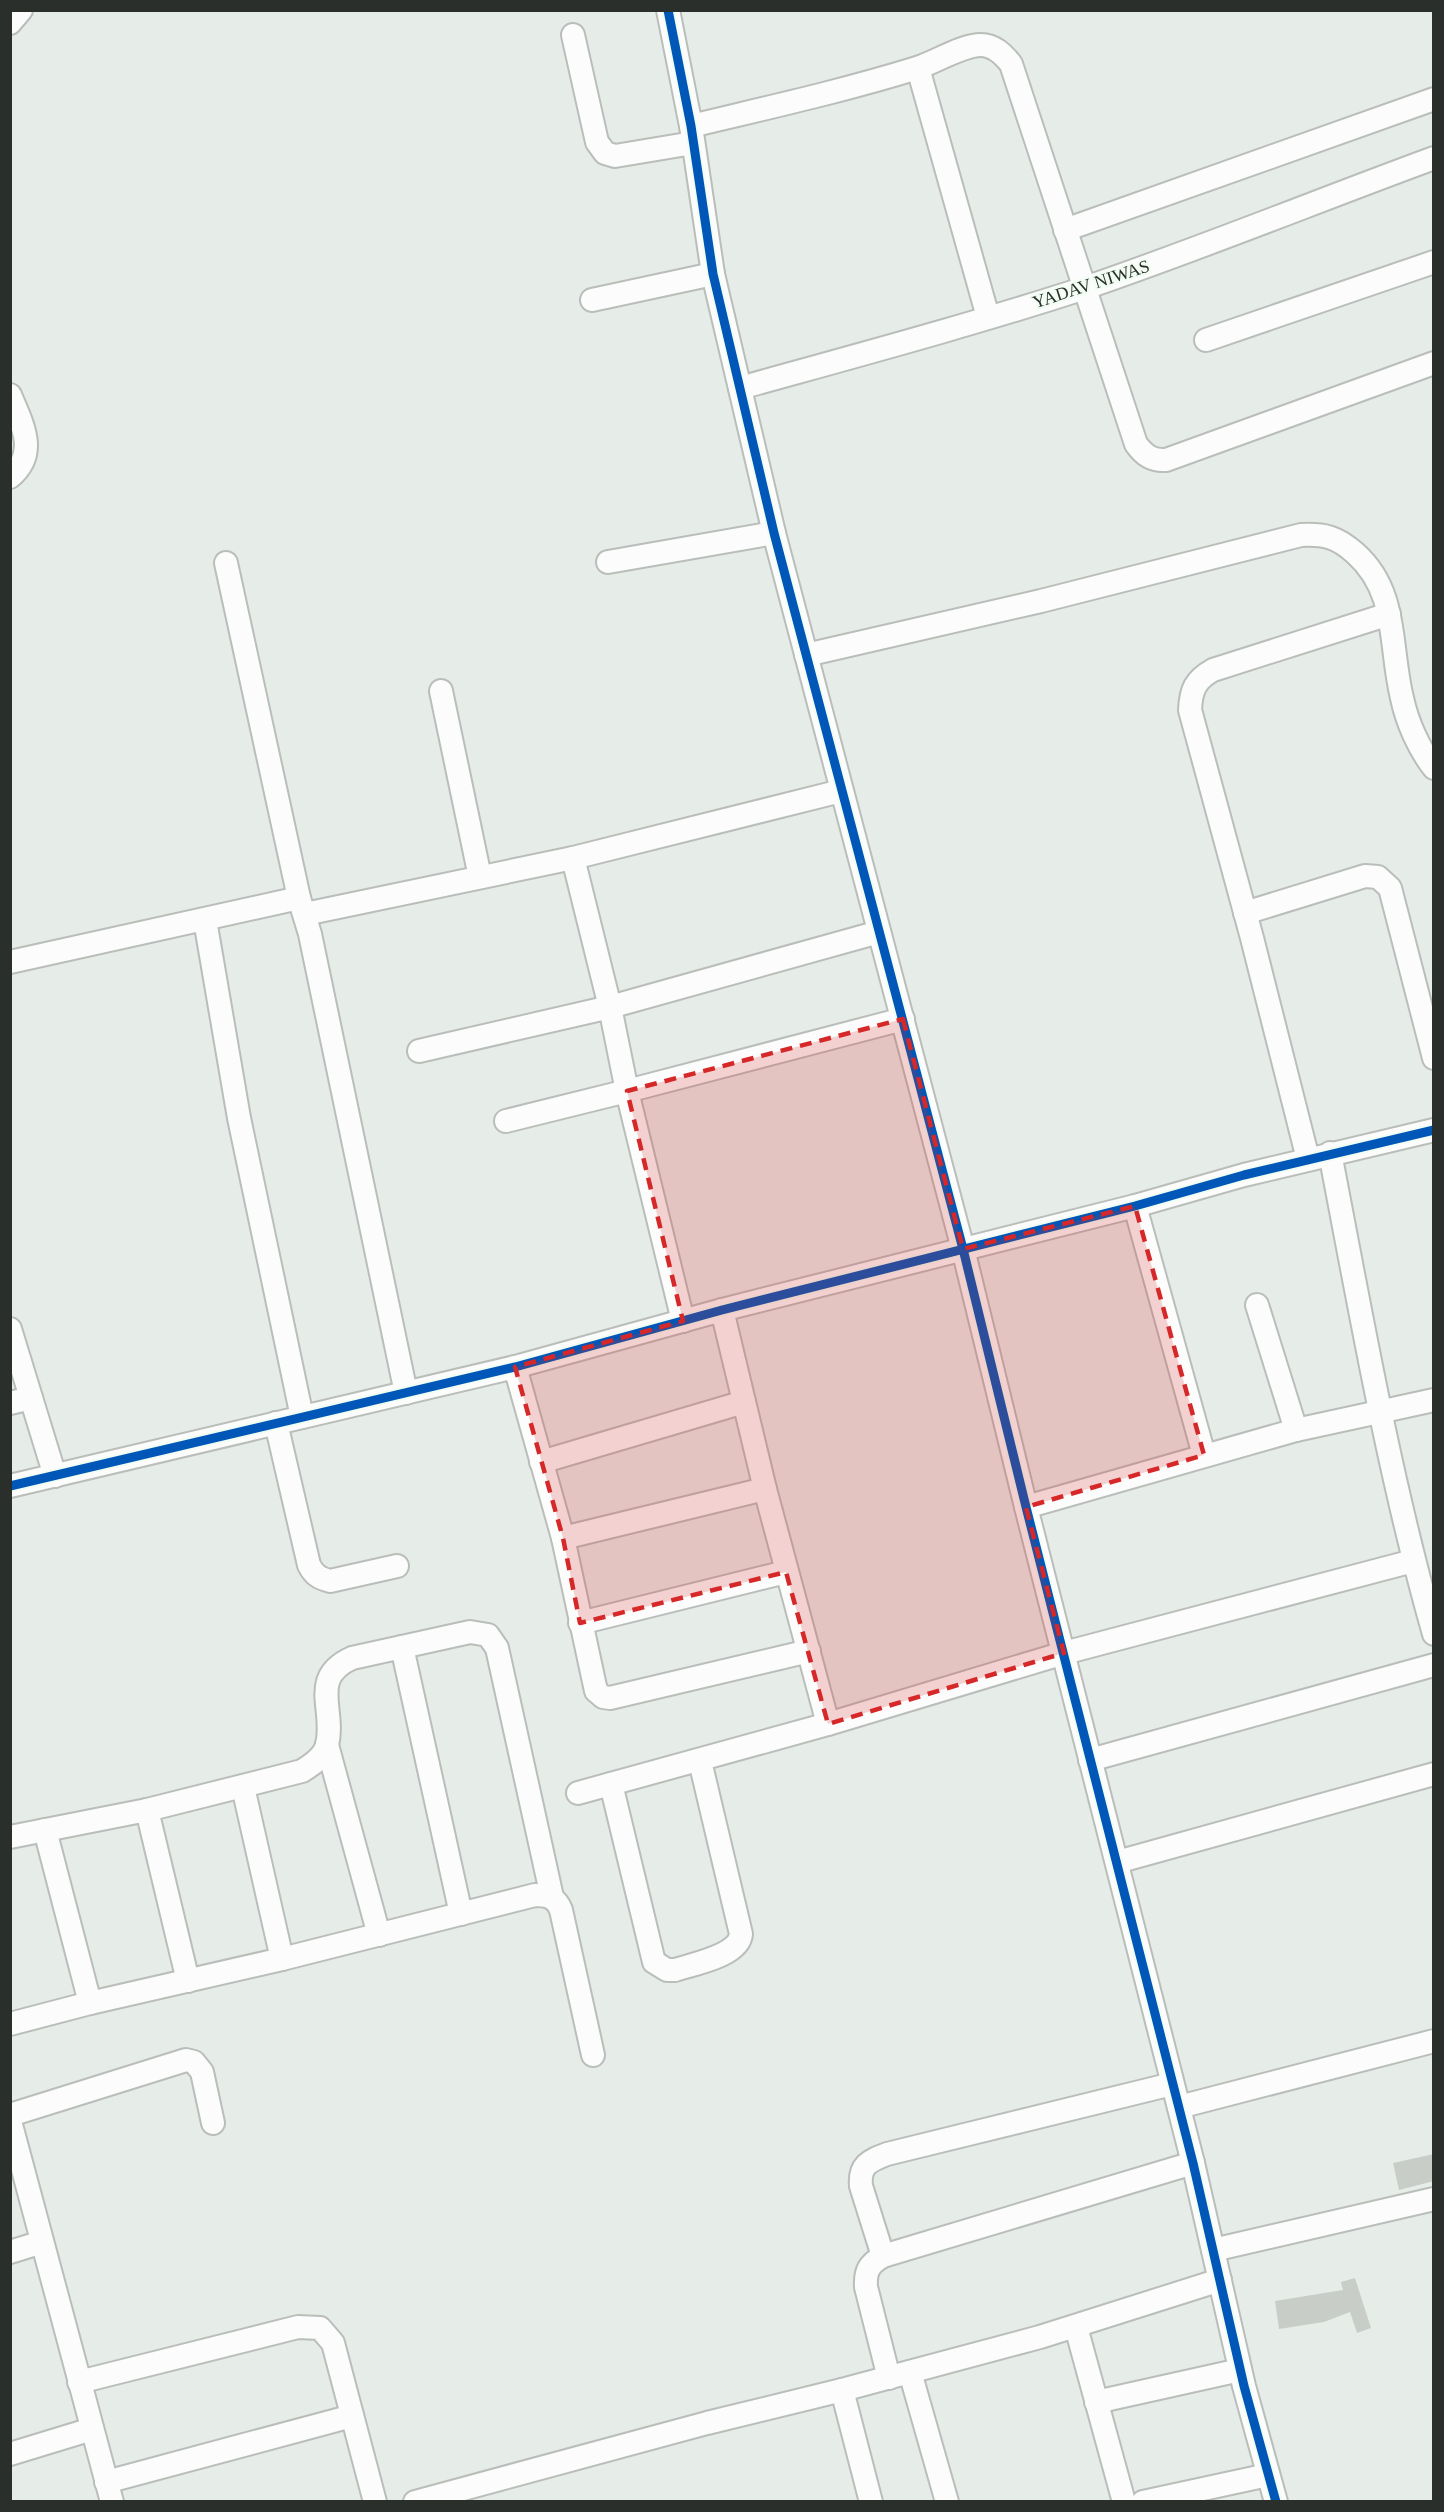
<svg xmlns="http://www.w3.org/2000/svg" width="1444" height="2512" font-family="'Times New Roman',serif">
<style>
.building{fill:#c9cdc8}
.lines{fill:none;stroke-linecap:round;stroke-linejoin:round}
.street-casing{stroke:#babeba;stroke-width:26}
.street{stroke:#fbfcfb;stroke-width:22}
.cycleway-casing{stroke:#f1fdf3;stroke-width:13}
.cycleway{stroke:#0057b8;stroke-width:9}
.marked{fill:#d62828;fill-opacity:0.2;stroke:#d62828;stroke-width:4.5;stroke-dasharray:12 8;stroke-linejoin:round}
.labels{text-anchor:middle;stroke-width:4.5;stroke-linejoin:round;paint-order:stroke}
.street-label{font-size:18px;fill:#2b2f2b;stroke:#f1fdf3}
</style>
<rect width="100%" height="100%" fill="#e6ece7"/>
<g class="building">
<path d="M1434,2154V2181L1399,2190L1393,2163Z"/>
<path d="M1355,2278L1371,2328L1357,2333L1350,2312L1324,2322L1279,2329L1275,2301L1343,2290L1341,2282Z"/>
</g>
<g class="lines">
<defs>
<g id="street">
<path d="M668,10L691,126L713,274L774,533L963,1249L1026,1507L1193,2163L1244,2386L1276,2502"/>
<path d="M10,23L21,10"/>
<path d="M573,35L597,142L605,153L615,156L693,143"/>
<path d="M918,68L988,317"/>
<path d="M691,126C766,108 843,91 917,68C936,62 962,45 981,45C994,45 1003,54 1011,64L1136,444C1144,455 1152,461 1166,460L1434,363"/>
<path d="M1065,230L1434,99"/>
<path d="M592,300L713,274"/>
<path d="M1206,340L1434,262"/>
<path d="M740,388C855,356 971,325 1085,288C1202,248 1317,201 1434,158"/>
<path d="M10,395C22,424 39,453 10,477"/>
<path d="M608,562L774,533"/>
<path d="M226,563L299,898L310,934L406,1393"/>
<path d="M806,655L1041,601L1301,535C1325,534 1337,537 1355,553C1399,592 1389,646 1402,698C1407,722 1419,749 1434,768"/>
<path d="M441,691L480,877"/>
<path d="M573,858L610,1007L627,1091L683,1321"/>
<path d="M1245,913L1365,876L1378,877L1390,888L1434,1058"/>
<path d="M305,914L573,858L841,791"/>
<path d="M205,920L239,1118L302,1417"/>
<path d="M10,962L299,898"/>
<path d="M419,1051L610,1007L879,932"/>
<path d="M506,1121L627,1091L903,1019"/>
<path d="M1330,1153C1361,1314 1389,1476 1434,1634"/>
<path d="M1308,1159L1252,938L1190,710C1191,690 1195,680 1213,670L1389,614"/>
<path d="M1135,1206L1204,1455"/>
<path d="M1257,1305L1296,1430"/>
<path d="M722,1310L765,1489L828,1724"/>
<path d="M10,1329L55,1476"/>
<path d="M515,1367L563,1538L596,1691L603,1697L610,1698L809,1651"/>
<path d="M10,1403L31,1398"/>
<path d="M276,1423L309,1565C314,1575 319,1578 330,1581L397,1566"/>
<path d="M541,1462L744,1402"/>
<path d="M10,1486L515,1367L722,1310L1135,1206L1244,1175L1434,1130"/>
<path d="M1026,1507L1296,1430L1434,1400"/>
<path d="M563,1538L765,1489"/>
<path d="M580,1623L786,1572"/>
<path d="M402,1647L461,1914"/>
<path d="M327,1745L379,1935"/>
<path d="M1090,1760L1434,1665"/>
<path d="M611,1784L654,1962L667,1970H675C693,1964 739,1956 741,1934L700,1761"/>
<path d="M243,1787L282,1959"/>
<path d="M578,1793L828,1724L1064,1653L1413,1561"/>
<path d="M147,1810L188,1981"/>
<path d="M45,1830L90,2003"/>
<path d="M10,1837L147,1810L302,1771C312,1765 324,1757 327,1745C336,1710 308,1678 352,1658L470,1632L488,1635L497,1648L552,1897"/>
<path d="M1117,1862L1434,1774"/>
<path d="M10,2024L90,2003L282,1959L535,1895C547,1895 556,1897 561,1910L593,2055"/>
<path d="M1179,2107L1434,2041"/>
<path d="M10,2115L186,2060L194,2062L202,2072L213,2123"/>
<path d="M10,2121L112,2502"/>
<path d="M1213,2250L1434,2199"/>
<path d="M10,2252L42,2242"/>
<path d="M883,2256L861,2186C859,2165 869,2161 887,2154L1172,2084"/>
<path d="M1076,2327L1124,2502"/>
<path d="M910,2372L947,2502"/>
<path d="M889,2378L866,2287C865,2271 869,2264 883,2256L1193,2163"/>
<path d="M79,2382L298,2327L320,2328L333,2343L375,2502"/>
<path d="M842,2390L871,2502"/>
<path d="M1096,2402L1240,2370"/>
<path d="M10,2454L92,2429"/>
<path d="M106,2482L352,2416"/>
<path d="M415,2502L707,2423L842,2390L1040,2337L1220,2280"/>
<path d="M1143,2502L1268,2475"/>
</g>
</defs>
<use href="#street" class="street-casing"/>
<use href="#street" class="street"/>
<defs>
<g id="cycleway">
<path d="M668,10L691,126L713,274L774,533L963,1249L1026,1507L1193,2163L1244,2386L1276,2502"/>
<path d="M10,1486L515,1367L722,1310L1135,1206L1244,1175L1434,1130"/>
</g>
</defs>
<use href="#cycleway" class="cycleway-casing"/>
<use href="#cycleway" class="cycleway"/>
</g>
<path class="marked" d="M903,1019L963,1249L1135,1206L1204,1455L1026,1507L1064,1653L828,1724L786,1572L580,1623L563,1538L515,1367L683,1321L627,1091Z"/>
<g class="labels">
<g class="street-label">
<text transform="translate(1091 284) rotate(-18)" y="6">YADAV NIWAS</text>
</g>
</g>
<rect width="1444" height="2512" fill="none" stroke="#2b2f2b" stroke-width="24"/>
</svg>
